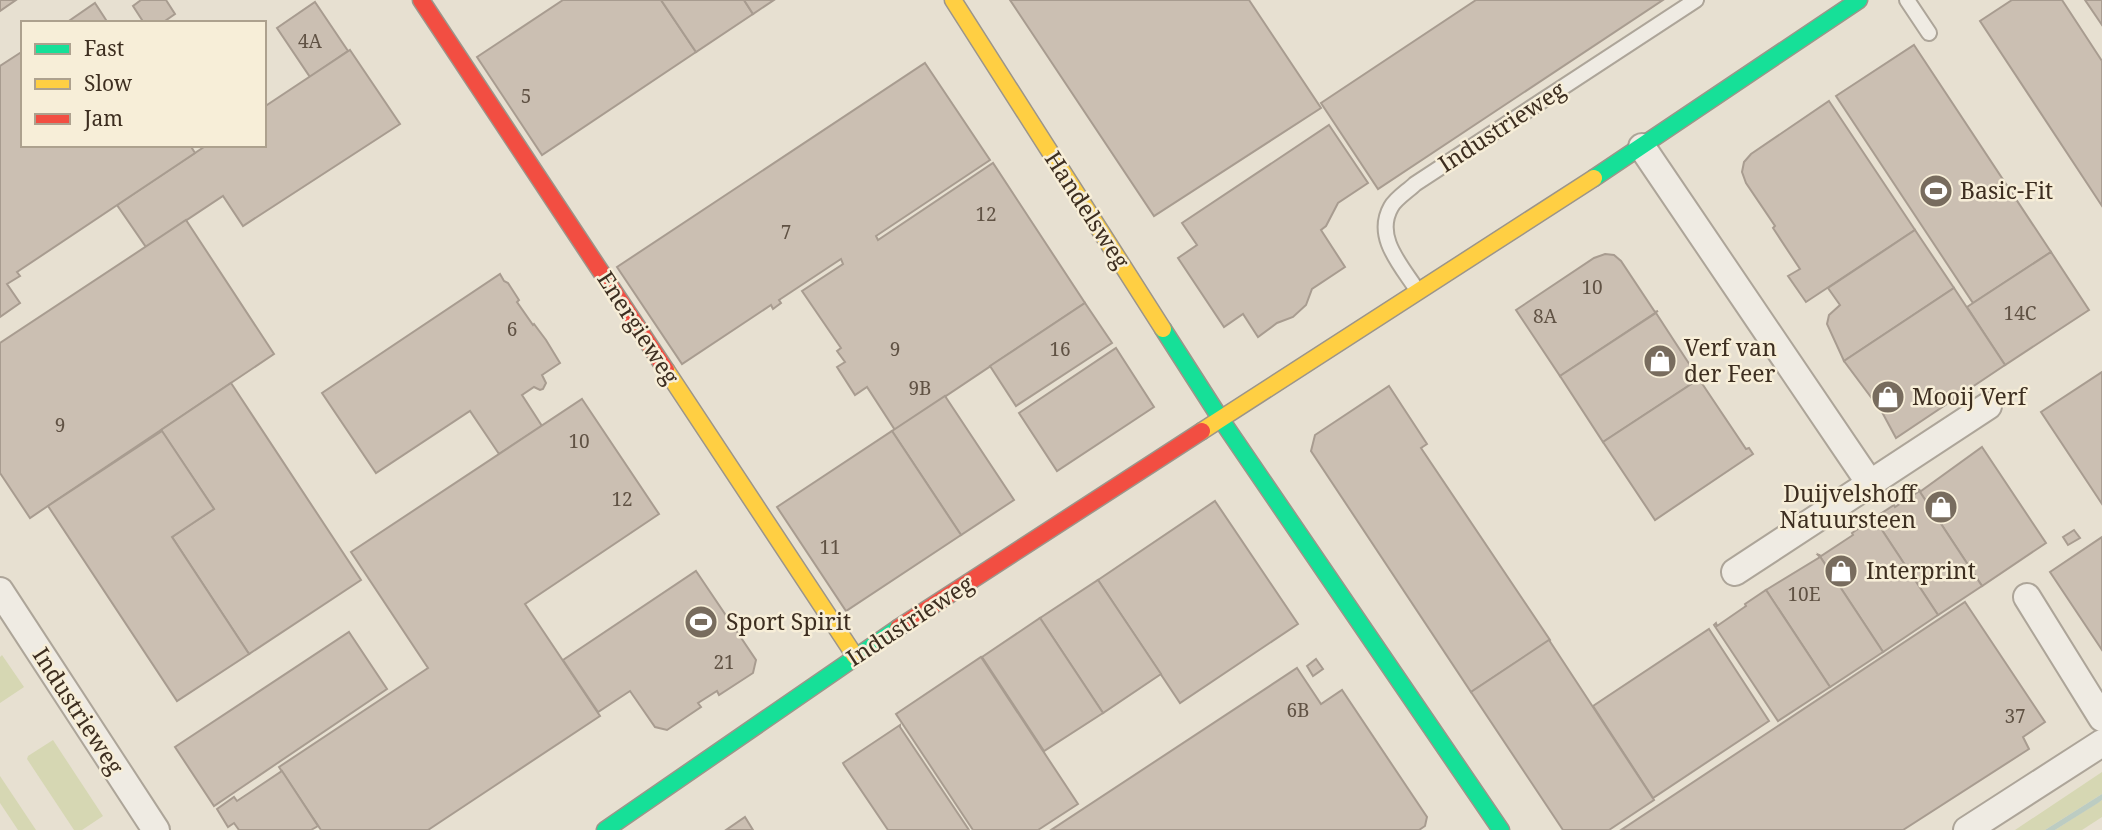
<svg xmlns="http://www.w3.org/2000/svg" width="2102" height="830" font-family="'Noto Serif',serif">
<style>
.green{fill:#d6d7b3}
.water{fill:#bcccc2}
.building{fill:#cbbfb2;stroke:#a89c90;stroke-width:2}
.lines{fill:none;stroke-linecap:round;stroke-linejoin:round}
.lane-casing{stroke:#ada599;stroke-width:18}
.street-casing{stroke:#ada599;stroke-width:30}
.fast-casing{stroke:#9c958a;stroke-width:19}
.slow-casing{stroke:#9c958a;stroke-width:19}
.jam-casing{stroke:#9c958a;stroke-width:19}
.lane{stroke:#efebe3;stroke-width:14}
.street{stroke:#efebe3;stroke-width:26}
.fast{stroke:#16e098;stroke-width:16}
.slow{stroke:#ffcf43;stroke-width:16}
.jam{stroke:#f24e42;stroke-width:16}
.labels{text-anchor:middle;stroke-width:5;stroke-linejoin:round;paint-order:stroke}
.number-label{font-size:19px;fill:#605244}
.street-label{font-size:23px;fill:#3d2e20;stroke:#f7eed8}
.poi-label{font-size:23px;fill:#3d2e20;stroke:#f7eed8;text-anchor:start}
</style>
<rect width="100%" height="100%" fill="#e7e0d1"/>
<g class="green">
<path d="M2,655L24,687L0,703V657Z"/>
<path d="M53,740L103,816L82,830H74L27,759L28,756Z"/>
<path d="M2102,772V794L2045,830H2015Z"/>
<path d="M0,776L36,830H18L0,803Z"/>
<path d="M2102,800V817L2082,830H2055Z"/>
</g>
<path class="water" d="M2102,794V800L2098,803L2055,830H2045Z"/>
<g class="building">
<path d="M0,0H16L0,11Z"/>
<path d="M141,0H166L175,14L162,23H144L133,6Z"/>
<path d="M563,0H661L696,52L542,155L477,57Z"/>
<path d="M661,0H744L753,14L696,52Z"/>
<path d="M744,0H774L753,14Z"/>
<path d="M1010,0H1249L1321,108L1154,216Z"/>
<path d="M1476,0H1663L1378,189L1321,103Z"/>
<path d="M2012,0H2062L2102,61V206L1980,21Z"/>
<path d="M2085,0H2102V25Z"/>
<path d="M315,2L348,51L310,77L277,28Z"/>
<path d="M95,3L108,23H66Z"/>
<path d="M1914,45L2051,252L1973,303L1836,96Z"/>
<path d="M350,50L400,124L243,226L223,196L146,247L117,205L207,145H264V107Z"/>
<path d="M23,51V145H190L195,153L17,272L20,276L7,284L20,303L0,317V66Z"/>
<path d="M925,63L990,160L876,236L878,240L993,163L1085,303L895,430L867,387L855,395L837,367L845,362L837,351L841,348L802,291L843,264L841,259L779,300L781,303L773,309L771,305L682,364L617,267Z"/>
<path d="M1829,101L1915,230L1806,302L1788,276L1800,269L1773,228L1775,226L1746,183L1742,172L1744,162L1751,154Z"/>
<path d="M1329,125L1368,183L1338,203L1326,226L1321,230L1345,267L1312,289L1306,305L1293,317L1277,323L1258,337L1243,314L1224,327L1178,258L1197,245L1182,223Z"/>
<path d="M186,220L274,354L30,518L0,473V343Z"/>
<path d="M1915,230L1954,288L1844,361L1827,324L1829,315L1840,305L1828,288Z"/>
<path d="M2051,252L2089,310L2005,365L1967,307Z"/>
<path d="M1605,254L1614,255L1621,261L1655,312L1658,311L1560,376L1516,310L1594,258Z"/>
<path d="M500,274L504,281L508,283L519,300L517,302L533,325L534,324L546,340L560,363L542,375L546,383L543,389L540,390L534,387L522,395L542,426L499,454L470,411L376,473L322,393Z"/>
<path d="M1954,288L2005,365L1896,438L1882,412L1844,361Z"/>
<path d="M1085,303L1112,343L1016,406L990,366Z"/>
<path d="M1656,313L1699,379L1603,442L1560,376Z"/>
<path d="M1116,348L1154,407L1057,471L1019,413Z"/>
<path d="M2102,372V504L2041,412Z"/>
<path d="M1699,379L1746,449L1749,448L1753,454L1655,520L1603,442Z"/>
<path d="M231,383L361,580L249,654L172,537L214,509L161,430Z"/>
<path d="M1389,386L1427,444L1421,448L1550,640L1471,692L1311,451L1315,435Z"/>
<path d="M945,396L1014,500L961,535L892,431Z"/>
<path d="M582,399L659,514L525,604L600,716L428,830H321L279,767L428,668L351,552Z"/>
<path d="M162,431L214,509L172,537L249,654L177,701L48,506Z"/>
<path d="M892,431L961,535L846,611L777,507Z"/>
<path d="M1982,447L2046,543L1982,586L1918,489L1921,491Z"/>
<path d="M1918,489L1982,586L1938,615L1874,518L1894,505L1895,507L1918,492Z"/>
<path d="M1215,501L1298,624L1180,703L1098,580Z"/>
<path d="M1874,518L1938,615L1883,652L1819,555L1821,556L1853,535L1852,533Z"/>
<path d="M2074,530L2080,538L2068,545L2063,537Z"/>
<path d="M2102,537V650L2050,572Z"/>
<path d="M1818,555H1819L1883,652L1830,687L1766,590L1820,557Z"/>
<path d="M696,571L756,660L753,673L719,695L717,691L698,703L701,707L667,730L655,727L630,691L598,712L563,660Z"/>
<path d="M1098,580L1161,674L1103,713L1040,618Z"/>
<path d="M1766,590L1830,687L1778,721L1714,625L1716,623L1717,626L1746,606L1745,604Z"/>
<path d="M1965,602L2045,722L2023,737L2029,749L1903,830H1621Z"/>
<path d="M1040,618L1103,713L1044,751L982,657Z"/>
<path d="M1709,629L1769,721L1653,798L1593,706Z"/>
<path d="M349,632L387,689L214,806L175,747Z"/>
<path d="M1549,640L1654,800L1609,830H1563L1471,692Z"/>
<path d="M981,657L1078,804L1038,830H973L896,714Z"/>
<path d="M1316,659L1323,669L1313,676L1307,666Z"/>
<path d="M1297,668L1321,704L1342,690L1427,817L1425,826L1419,830H1051Z"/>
<path d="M900,725V727L969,830H888L844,765L843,763Z"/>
<path d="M282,771L318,826L311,830H239L234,823L228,827L217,809L234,797L237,801Z"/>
<path d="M745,817L753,830H726Z"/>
</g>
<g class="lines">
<defs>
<g id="lane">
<path d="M1907,0L1929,33"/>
<path d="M1417,290C1401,265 1374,237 1391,207C1396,198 1408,191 1415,184L1696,0"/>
</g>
<g id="street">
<path d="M1642,147L1869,482"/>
<path d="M1735,572L1988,406"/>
<path d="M0,591L156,830"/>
<path d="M2027,597L2102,718"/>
<path d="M1967,830L2102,743"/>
</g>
<g id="fast">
<path d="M1594,178L1859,0"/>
<path d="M1163,329L1222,421L1501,830"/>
<path d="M605,830L898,628"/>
</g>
<g id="slow">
<path d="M953,0L1163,329"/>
<path d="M666,370L855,656"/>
<path d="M1202,431L1594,178"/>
</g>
<g id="jam">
<path d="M421,0L666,370"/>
<path d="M898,628L1202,431"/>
</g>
</defs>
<use href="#lane" class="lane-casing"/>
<use href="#street" class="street-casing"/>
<use href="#fast" class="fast-casing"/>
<use href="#slow" class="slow-casing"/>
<use href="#jam" class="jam-casing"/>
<use href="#lane" class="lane"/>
<use href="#street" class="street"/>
<use href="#fast" class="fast"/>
<use href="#slow" class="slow"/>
<use href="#jam" class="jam"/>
</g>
<defs>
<symbol id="stadium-disc" viewBox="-11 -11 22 22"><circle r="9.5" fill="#786c5e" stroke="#f7eed8"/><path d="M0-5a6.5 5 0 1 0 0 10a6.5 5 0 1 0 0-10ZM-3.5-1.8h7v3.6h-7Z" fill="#fff"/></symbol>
<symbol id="shop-disc" viewBox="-11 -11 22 22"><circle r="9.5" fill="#786c5e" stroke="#f7eed8"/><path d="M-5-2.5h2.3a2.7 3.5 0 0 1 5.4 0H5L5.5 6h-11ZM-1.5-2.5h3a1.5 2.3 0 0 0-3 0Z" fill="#fff"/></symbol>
</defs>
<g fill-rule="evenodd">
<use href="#stadium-disc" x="1917" y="172" width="38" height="38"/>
<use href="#shop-disc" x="1641" y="342" width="38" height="38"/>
<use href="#shop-disc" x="1869" y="378" width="38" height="38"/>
<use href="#shop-disc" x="1922" y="488" width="38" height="38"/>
<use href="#shop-disc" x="1822" y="552" width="38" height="38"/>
<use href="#stadium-disc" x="682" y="603" width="38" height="38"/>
</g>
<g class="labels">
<g class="number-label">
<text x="310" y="48">4A</text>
<text x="526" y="103">5</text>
<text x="986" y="221">12</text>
<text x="786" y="239">7</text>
<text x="1592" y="294">10</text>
<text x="2020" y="320">14C</text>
<text x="1545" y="323">8A</text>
<text x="512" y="336">6</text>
<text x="895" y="356">9</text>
<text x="1060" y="356">16</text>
<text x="920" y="395">9B</text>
<text x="60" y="432">9</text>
<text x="579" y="448">10</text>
<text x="622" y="506">12</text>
<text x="830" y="554">11</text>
<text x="1804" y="601">10E</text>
<text x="724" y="669">21</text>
<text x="1298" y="717">6B</text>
<text x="2015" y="723">37</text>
</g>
<g class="street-label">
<text transform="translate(1502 127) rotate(-33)" y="8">Industrieweg</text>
<text transform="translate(1087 210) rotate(57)" y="8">Handelsweg</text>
<text transform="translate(638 328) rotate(57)" y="8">Energieweg</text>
<text transform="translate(910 621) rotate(-33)" y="8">Industrieweg</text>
<text transform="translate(78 711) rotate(57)" y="8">Industrieweg</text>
</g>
<g class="poi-label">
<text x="1960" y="199">Basic-Fit</text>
<text x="1684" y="356">Verf van<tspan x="1684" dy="26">der Feer</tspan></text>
<text x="1912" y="405">Mooij Verf</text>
<text x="1916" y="502" text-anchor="end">Duijvelshoff<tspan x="1916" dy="26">Natuursteen</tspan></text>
<text x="1866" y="579">Interprint</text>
<text x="726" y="630">Sport Spirit</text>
</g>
</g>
<rect x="21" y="21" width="245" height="126" fill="#f7eed8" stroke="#ada18e" stroke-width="2"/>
<rect x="35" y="44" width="35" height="10" fill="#16e098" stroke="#ada18e" stroke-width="2"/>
<text x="84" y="56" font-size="21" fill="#3d2e20">Fast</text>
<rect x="35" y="79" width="35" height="10" fill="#ffcf43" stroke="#ada18e" stroke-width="2"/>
<text x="84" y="91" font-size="21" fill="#3d2e20">Slow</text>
<rect x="35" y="114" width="35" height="10" fill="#f24e42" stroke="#ada18e" stroke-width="2"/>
<text x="84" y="126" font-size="21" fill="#3d2e20">Jam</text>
</svg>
